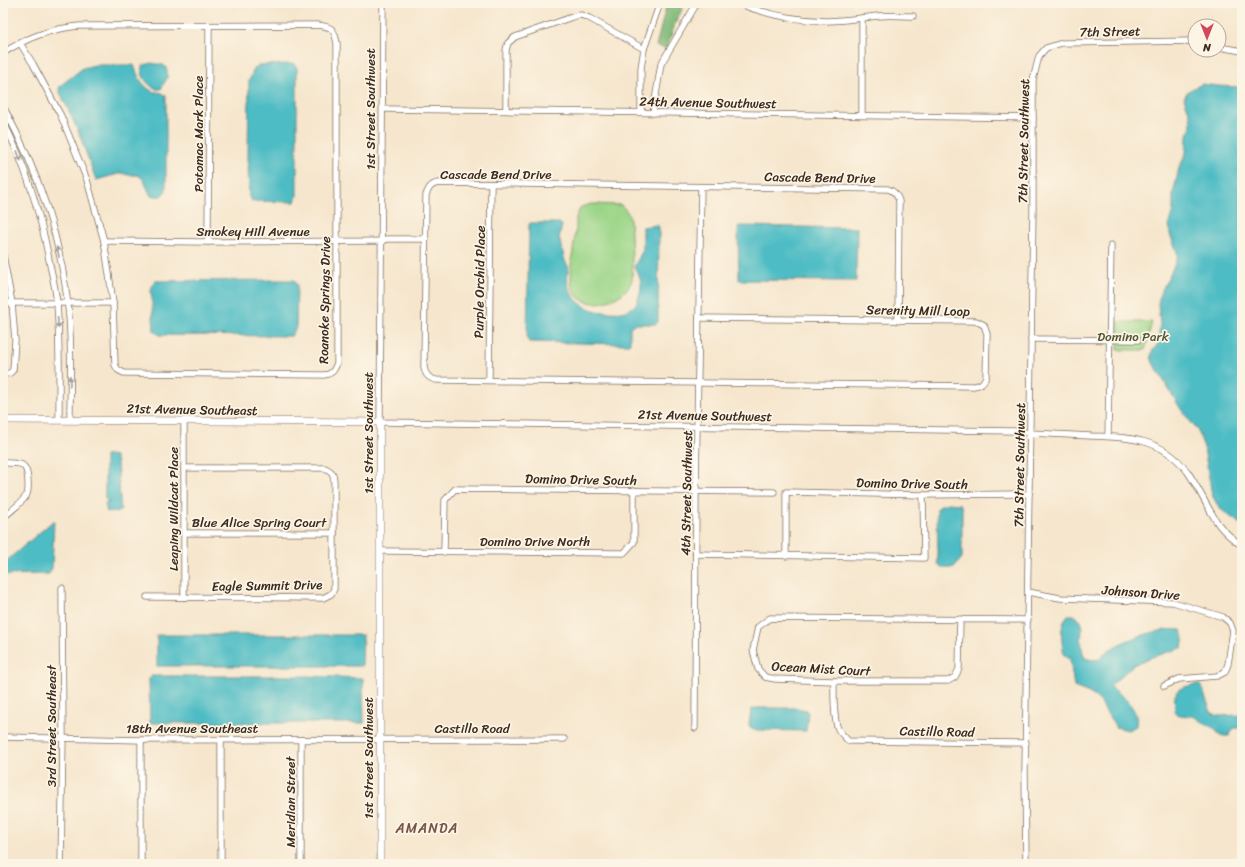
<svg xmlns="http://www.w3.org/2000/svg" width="1245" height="867" font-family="Sriracha,sans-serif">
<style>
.green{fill:#9bd588;stroke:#6b8053}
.forest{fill:#7cb674;stroke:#5c7049}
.water{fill:#4ebcc4;stroke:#447371}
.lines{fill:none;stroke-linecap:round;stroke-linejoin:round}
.minor-casing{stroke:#7c6c5b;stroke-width:7}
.tertiary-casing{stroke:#7c6c5b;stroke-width:8}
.minor{stroke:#fff;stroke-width:5.5}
.tertiary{stroke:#fff;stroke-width:7}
.oneway{fill:#a79f9a}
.labels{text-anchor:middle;stroke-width:3.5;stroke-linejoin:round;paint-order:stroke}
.street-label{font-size:13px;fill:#3b2a1e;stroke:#fcf5e5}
.park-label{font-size:13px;fill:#535538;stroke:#fcf5e5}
.neighbourhood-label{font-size:14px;letter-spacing:1px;fill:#765447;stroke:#fcf5e5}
</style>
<rect width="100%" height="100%" fill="#fcf5e5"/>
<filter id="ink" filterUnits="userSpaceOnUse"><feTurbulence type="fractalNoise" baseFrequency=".025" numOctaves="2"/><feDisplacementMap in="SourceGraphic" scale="8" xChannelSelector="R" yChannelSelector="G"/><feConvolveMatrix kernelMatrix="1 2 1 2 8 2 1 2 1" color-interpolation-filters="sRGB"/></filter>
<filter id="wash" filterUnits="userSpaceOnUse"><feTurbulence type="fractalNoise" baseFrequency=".012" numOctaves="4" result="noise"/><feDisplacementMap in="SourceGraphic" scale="16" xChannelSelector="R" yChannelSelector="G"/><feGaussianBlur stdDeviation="0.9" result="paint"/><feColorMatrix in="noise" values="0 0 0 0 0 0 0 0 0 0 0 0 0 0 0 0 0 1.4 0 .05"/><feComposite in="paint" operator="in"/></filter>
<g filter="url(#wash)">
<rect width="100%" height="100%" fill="#f6e6cd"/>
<g class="green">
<path d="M591,204L621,205C624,208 627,211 629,215C631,219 633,275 632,280C626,301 585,313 574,292C568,280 573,273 571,265L576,229V217L581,207Z"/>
<path d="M1118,322H1152L1145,350H1118Z"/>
</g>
<path class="forest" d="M667,3H685L675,24L667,49L656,46Z"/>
<g class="water">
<path d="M151,63L163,65L166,67C170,80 165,79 161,89H156L155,88C147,85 140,75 142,66Z"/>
<path d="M294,64L297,68V195L295,202L252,201L249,197L248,161L249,81L254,69L259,65Z"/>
<path d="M95,65H134C137,75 142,86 152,91C157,93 162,91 166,96V191L161,196H151L143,179L138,175H128L122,173L96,180L79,133L59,90L60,86L83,68Z"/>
<path d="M1202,84L1218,86L1242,87V525L1219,508L1212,495L1204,448L1198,431L1182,411L1153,363L1151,356L1153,350L1158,344L1160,324L1158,304L1160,294L1175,264L1178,255L1170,234L1169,223L1173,210V194L1179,168L1186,154L1187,138L1191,126L1190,114L1184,98L1188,91Z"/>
<path d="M531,223H559L562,225L559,238L565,261L569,268C562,288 577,307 597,311C601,312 606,312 610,312C619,313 629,312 635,305C637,303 638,299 639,296C643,284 641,278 634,267L643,250V227L657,225L659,227L658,322L656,324H634L630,327V342L629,344L529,342L527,339L529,224Z"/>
<path d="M739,226L857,228L856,280V281L739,280L738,228Z"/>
<path d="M287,280H294L297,285L296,328L291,336L160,335L154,331L151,290L154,281Z"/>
<path d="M111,455L115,456L117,463L121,510L118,512H107L105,503L110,502L105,499V456Z"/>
<path d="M948,503L960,504L962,508V558L954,567L950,568H941L938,563L937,509L941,505Z"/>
<path d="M54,520L52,568L49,574L3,575V564Z"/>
<path d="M1068,615H1074L1081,620C1084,635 1078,642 1085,658L1092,660L1100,659C1103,656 1106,652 1109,650C1126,639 1161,627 1181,630L1184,637L1182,648L1152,657L1133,665L1110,686C1122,696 1140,708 1136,726L1128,730L1116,727L1097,698L1089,693L1074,687L1070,659L1064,655C1062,642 1058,626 1068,615Z"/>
<path d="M157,635H363L362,666H157Z"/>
<path d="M151,676H307L363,678L364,723H150L149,679Z"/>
<path d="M1199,684L1202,688L1211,712L1218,716L1242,715V728H1234L1229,736H1220C1213,725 1211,727 1201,721C1199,720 1197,718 1195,717C1188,714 1182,718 1175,712C1173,688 1177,688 1199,684Z"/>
<path d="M756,708H796L806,710L808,713L806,731L754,730L750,728L749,724L751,710Z"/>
</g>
</g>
<g filter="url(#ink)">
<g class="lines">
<defs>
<g id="minor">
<path d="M383,3L380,422L1015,431L1030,433C1050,434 1070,435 1091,436C1128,437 1162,438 1187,471C1199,488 1207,508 1219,525C1226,534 1234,540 1242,546"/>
<path d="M738,3C766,15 796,20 826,21C843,21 861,18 878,16C890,15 901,16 913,16"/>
<path d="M1219,47L1242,51"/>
<path d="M3,53C28,37 50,29 79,26L318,25C333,27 334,29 337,43V363C334,371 332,374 324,375L124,373L118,370L115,365L113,303L109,274L104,241L87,180L61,116L33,64L20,43"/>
<path d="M3,106C39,173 62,240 69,316C72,350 70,385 70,420"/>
<path d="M383,109L1033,118"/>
<path d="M506,110V50L508,43L515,37L575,16L581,15L589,18L644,49"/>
<path d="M641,112V68L644,49L660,3"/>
<path d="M653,113L661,64L697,3"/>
<path d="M862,115V18"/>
<path d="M3,121C26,166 41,215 50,265C53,278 56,291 57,304C60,342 59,381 59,420"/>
<path d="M104,241L208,242L382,241L386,239H426"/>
<path d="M208,242L209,26"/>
<path d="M3,255L12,303L15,340L13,370L10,373L3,375"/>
<path d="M3,303H113"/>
<path d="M699,318L976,321L984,325L987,334L986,377C983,383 981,385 974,386L436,380C429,378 426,376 424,368L426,195C429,188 430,185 438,183L888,189C894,191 897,194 899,201L898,321"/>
<path d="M1031,339L1138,340"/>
<path d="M489,380L491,184"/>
<path d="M184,421V597"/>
<path d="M1108,436L1111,245"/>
<path d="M3,463C20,463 27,461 28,481C28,486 29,492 26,496C21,504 10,511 3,518"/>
<path d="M184,533H334"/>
<path d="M380,551L624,553L634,542V490"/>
<path d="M444,552L445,500L455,489L774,492"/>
<path d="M696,554L924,558L923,495"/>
<path d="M786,556V492L923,495L1029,494"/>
<path d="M1028,592L1060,598L1173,602L1223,617L1230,623L1233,631L1228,664L1225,672L1217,676L1179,679L1164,686"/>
<path d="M147,597L323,598L331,594L334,589V482C334,474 332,471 325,468H184"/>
<path d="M960,619L959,669L955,677L948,681H834L775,679L765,677L758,669L753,650L758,627L770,618L1028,620"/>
<path d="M834,681C834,695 833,717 838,729C841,734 845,737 848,741L1026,743"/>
<path d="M695,728L696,491L701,187"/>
<path d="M3,737L141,740L564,739"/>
<path d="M221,740V864"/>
<path d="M301,740V864"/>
<path d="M61,864L63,737L62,588"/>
<path d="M141,864V740"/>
<path d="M1026,864L1025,771L1033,210V80L1039,56L1046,48L1062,43L1195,41"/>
</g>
<path id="tertiary" d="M3,420L380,422V864"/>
</defs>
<use href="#minor" class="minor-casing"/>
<use href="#tertiary" class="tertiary-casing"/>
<use href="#minor" class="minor"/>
<use href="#tertiary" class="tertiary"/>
</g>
<defs><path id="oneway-solid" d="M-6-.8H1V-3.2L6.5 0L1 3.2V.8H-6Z"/></defs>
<g class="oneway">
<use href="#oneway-solid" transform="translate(19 156) rotate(70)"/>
<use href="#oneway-solid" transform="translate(58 252) rotate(-103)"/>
<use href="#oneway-solid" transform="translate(58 323) rotate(86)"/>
<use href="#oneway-solid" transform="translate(70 381) rotate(-90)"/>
</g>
</g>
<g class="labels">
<g class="street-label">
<text transform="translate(1110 31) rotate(-1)" y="5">7th Street</text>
<text transform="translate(708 102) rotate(1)" y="5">24th Avenue Southwest</text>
<text transform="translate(370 109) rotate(-90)" y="5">1st Street Southwest</text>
<text transform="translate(198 134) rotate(-90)" y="5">Potomac Mark Place</text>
<text transform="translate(1023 141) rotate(-89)" y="5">7th Street Southwest</text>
<text x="496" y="179">Cascade Bend Drive</text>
<text transform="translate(820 177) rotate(1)" y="5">Cascade Bend Drive</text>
<text x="253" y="236">Smokey Hill Avenue</text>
<text transform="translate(479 282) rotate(-89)" y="5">Purple Orchid Place</text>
<text transform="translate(324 300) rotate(-89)" y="5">Roanoke Springs Drive</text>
<text transform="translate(918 310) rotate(1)" y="5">Serenity Mill Loop</text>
<text transform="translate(192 409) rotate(1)" y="5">21st Avenue Southeast</text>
<text transform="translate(705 415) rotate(1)" y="5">21st Avenue Southwest</text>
<text transform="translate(368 433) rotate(-90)" y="5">1st Street Southwest</text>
<text transform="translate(1019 465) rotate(-89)" y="5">7th Street Southwest</text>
<text transform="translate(581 479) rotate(1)" y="5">Domino Drive South</text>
<text transform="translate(912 483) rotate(1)" y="5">Domino Drive South</text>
<text transform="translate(686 493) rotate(-89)" y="5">4th Street Southwest</text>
<text transform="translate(173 509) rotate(-90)" y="5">Leaping Wildcat Place</text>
<text x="259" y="527">Blue Alice Spring Court</text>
<text x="535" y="546">Domino Drive North</text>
<text transform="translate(267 585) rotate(-1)" y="5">Eagle Summit Drive</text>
<text transform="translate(1141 592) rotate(4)" y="5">Johnson Drive</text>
<text transform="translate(821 668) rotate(3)" y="5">Ocean Mist Court</text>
<text transform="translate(51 726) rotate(-90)" y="5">3rd Street Southeast</text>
<text x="192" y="733">18th Avenue Southeast</text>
<text x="472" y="733">Castillo Road</text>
<text transform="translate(937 731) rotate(1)" y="5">Castillo Road</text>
<text transform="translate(368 758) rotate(-90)" y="5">1st Street Southwest</text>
<text transform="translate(290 802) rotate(-90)" y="5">Meridian Street</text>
</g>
<g class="park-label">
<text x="1133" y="341">Domino Park</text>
</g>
<g class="neighbourhood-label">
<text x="427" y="833">AMANDA</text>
</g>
</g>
<rect width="1245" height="867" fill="none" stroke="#fcf5e5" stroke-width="16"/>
<g transform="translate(1207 38) rotate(180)"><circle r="19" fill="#fcf5e5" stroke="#afa495"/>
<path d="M0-3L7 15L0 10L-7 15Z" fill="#d1495b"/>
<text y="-6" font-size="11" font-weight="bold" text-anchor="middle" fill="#3b2a1e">N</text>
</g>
</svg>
